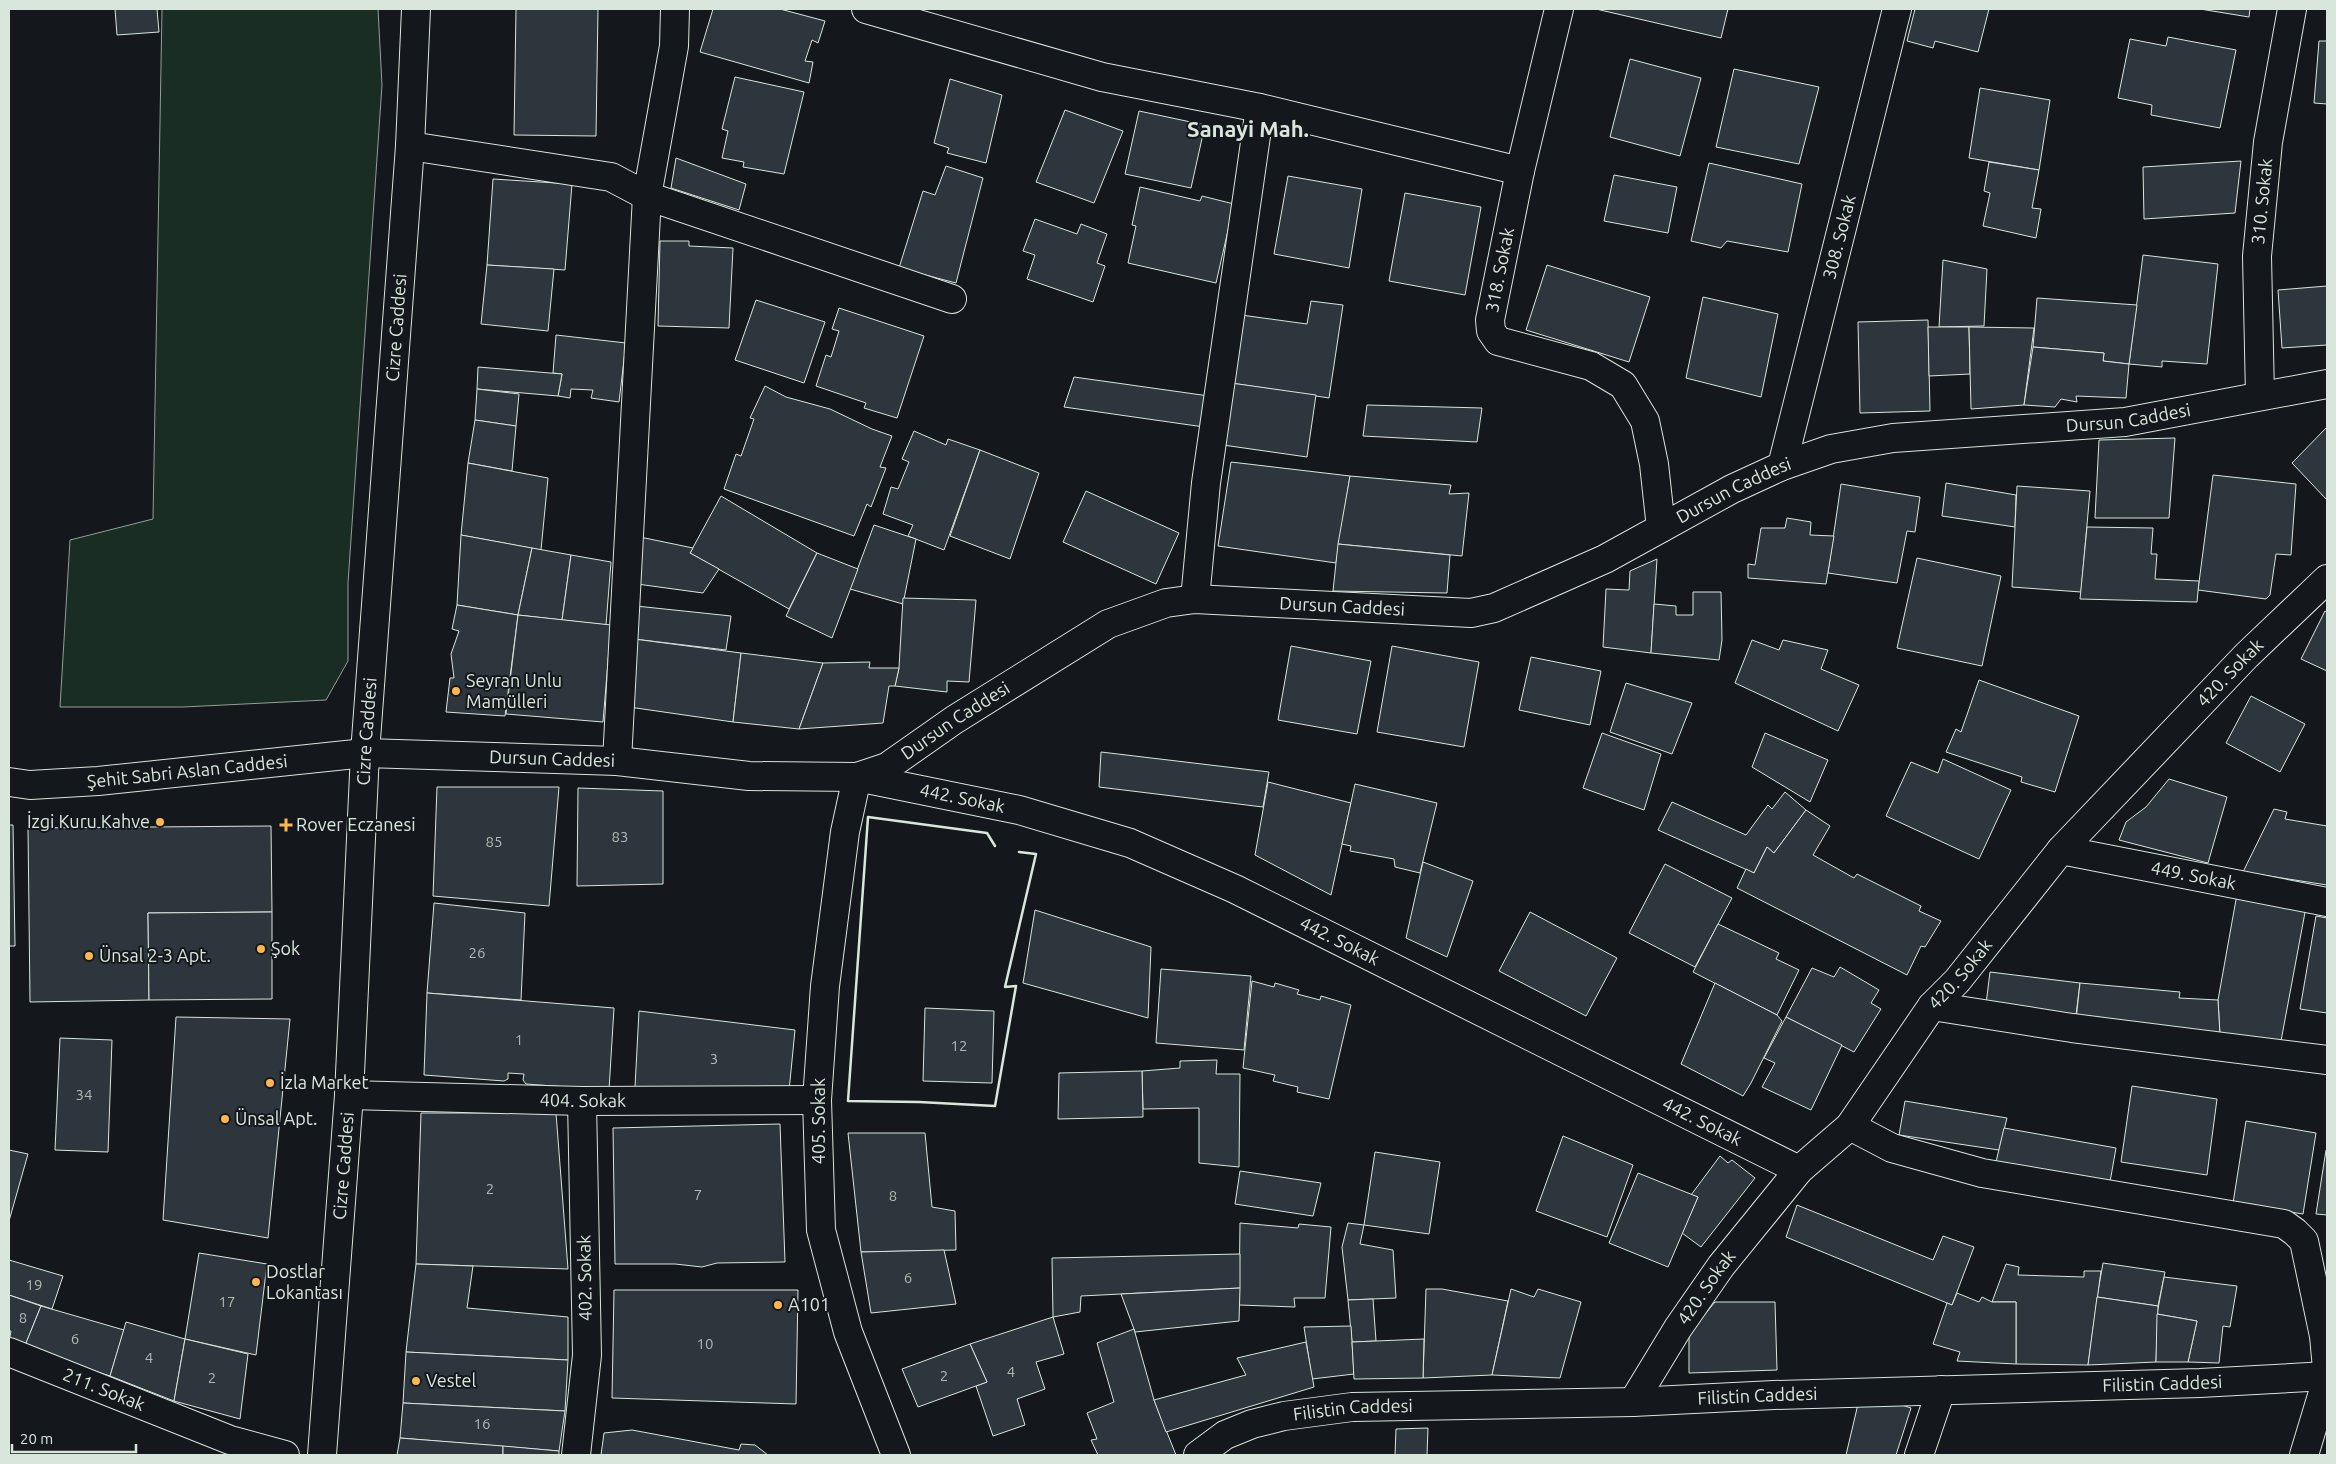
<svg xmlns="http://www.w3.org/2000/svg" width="2336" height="1464" font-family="Ubuntu,sans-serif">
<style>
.green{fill:#1a2d24;stroke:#939e99}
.building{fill:#2c363c;stroke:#d8e6dc}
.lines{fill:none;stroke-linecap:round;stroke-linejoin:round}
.minor-casing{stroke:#d8e6dc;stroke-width:30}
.major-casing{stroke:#d8e6dc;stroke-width:30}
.minor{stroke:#14181c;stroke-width:28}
.major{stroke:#14181c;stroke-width:28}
.wall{stroke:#d8e6dc;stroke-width:2.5}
.poi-dot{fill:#ffb74d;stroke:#14181c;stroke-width:2}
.labels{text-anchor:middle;stroke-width:4;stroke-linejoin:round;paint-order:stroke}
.number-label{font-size:15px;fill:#adbab4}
.street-label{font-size:18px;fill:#d8e6dc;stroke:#14181c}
.poi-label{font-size:18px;fill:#d8e6dc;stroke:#14181c;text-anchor:start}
.district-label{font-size:22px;font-weight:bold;fill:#d8e6dc;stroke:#14181c}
</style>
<rect width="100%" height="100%" fill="#14181c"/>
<path class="green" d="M162,9H378L382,85L348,583V661L326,700L183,707H60L70,540L153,519Z"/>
<g class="building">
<path d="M115,9H157L159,32L117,35Z"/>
<path d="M516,9H598L596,136L514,135Z"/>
<path d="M713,9H780L825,21L818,43L812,40L805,61L813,62L809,83L700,52Z"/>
<path d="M1596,9H1728L1721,38Z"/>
<path d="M1915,9H1989L1978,52L1935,41L1933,48L1907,41Z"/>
<path d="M2200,9H2250L2249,17Z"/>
<path d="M2168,37L2236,50L2220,128L2151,115L2152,105L2118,98L2130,39L2166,46Z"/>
<path d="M2319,41H2327V104L2314,103Z"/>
<path d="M1630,59L1701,78L1680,156L1610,137Z"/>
<path d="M1734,69L1819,87L1799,164L1716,147Z"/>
<path d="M735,77L804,92L784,174L743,167L744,162L722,158L728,131L722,129Z"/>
<path d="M950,79L1002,95L986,163L947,153L949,148L934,143Z"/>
<path d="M1980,88L2050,100L2039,170L1969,158Z"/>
<path d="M1065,110L1123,131L1094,203L1036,182Z"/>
<path d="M1139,111L1205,125L1191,188L1125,174Z"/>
<path d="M676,158L746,184L739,210L671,188Z"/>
<path d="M2241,161L2235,213L2144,219L2143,167Z"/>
<path d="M1989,162L2039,170L2032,208L2041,209L2036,238L1983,226L1990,193L1984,191Z"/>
<path d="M1709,163L1802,184L1788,252L1727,241L1721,248L1691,241Z"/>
<path d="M946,166L983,178L956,283L899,268L923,191L935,195Z"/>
<path d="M1614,175L1677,187L1668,233L1604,221Z"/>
<path d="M1288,176L1362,189L1349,268L1274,254Z"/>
<path d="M493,179L572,184L565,270L487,265Z"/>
<path d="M1140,187L1200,201L1202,196L1234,204L1216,283L1128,263L1136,226L1132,225Z"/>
<path d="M1405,193L1481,207L1465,295L1389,281Z"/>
<path d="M1035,219L1077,234L1081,224L1107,234L1097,263L1105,266L1093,302L1027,279L1035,255L1023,251Z"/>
<path d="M660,241H689V246L733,248L729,328L658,326Z"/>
<path d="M2143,255L2218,264L2207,364L2162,361V367L2129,364Z"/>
<path d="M1943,260L1987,269L1984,326L1939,327Z"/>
<path d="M487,265L554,269L548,331L481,324Z"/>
<path d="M1547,265L1650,297L1629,362L1526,330Z"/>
<path d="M2327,286V345L2282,348L2278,290Z"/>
<path d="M1703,297L1778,314L1761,397L1686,378Z"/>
<path d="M2037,298L2137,305L2129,364L2103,361L2104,353L2033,347Z"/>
<path d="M756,300L825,322L804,383L735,360Z"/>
<path d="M1311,301L1343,305L1329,398L1231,383L1241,315L1307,324Z"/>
<path d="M839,308L924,336L897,418L864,408L866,403L816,386L826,355L831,357L839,331L832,329Z"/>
<path d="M1928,320L1930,411L1860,413L1858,322Z"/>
<path d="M1928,327H1969L1970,374L1929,376Z"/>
<path d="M1969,327L2034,328L2024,405L1971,409Z"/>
<path d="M556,335L626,343L619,402L591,398L593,390L571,389L570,398L558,396L562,374L553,373Z"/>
<path d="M2033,347L2104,353L2103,361L2129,364L2126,398L2076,396L2077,402L2061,399L2055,407L2024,405Z"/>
<path d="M478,367L562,374L558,396L477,389Z"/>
<path d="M1074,377L1209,396L1204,427L1064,407Z"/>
<path d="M1231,383L1316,395L1307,457L1223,445Z"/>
<path d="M765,386L786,397L830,409L872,429L892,436L880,467L886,468L871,507L867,504L854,536L724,489L736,454L741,456L754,419L750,418Z"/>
<path d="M477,389L519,394L516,426L475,420Z"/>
<path d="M1367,405L1482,408L1477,442L1363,436Z"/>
<path d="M475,420L516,426L512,471L468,463Z"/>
<path d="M2327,427V500L2292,463Z"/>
<path d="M914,431L946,445L948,439L980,450L944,550L908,536L913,525L883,514L891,487L898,489L909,462L902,459Z"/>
<path d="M2175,438L2169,518H2095L2099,440Z"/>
<path d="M980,450L1039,473L1010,559L950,536Z"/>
<path d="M1231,462L1350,476L1336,563L1218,546Z"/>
<path d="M468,463L548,478L541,550L461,535Z"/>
<path d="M2213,475L2296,484L2291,555L2276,554L2270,595L2266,599L2198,590Z"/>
<path d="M1350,476L1451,485L1449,494L1469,493L1462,556L1338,544Z"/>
<path d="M1946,483L2016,495L2015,527L1942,516Z"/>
<path d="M1841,484L1920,497L1915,532L1907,531L1897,583L1828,573Z"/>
<path d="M2017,486L2090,491L2081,592L2012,587Z"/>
<path d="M1086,491L1179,533L1156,584L1063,542Z"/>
<path d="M721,496L817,553L789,609L690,553Z"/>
<path d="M1787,518L1811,522L1810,535L1834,536L1826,584L1748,578V564L1755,565L1761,528H1785Z"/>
<path d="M874,525L916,539L903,604L850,589Z"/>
<path d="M2087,527L2153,528L2151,554H2157L2155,579L2199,581L2197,602L2080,599Z"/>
<path d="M461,535L532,548L518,615L457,605Z"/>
<path d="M640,537L693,548L690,553L719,569L703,593L637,584Z"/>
<path d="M1338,544L1450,555L1447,593L1333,591Z"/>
<path d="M532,548L571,555L562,620L518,615Z"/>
<path d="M817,553L858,569L832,638L786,616Z"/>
<path d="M571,555L611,562L606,625L562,620Z"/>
<path d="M1917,558L2001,576L1982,666L1897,648Z"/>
<path d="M1657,559L1651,653L1603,647L1606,589L1629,590L1630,571Z"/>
<path d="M1693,592H1721L1722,640L1719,660L1651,653L1654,604L1676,606V615H1693Z"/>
<path d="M903,598L976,600L969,682L947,681V692L895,686L899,668Z"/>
<path d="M457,605L518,615L505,716L446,712L450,678H454L451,654L459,631L452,629Z"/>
<path d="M636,606L731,616L726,650L634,639Z"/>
<path d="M2325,611L2327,612V671L2301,659Z"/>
<path d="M518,615L611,625L603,722L506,714Z"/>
<path d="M634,639L741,653L733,722L629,707Z"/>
<path d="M1752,640L1779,650L1783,640L1828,650L1821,669L1859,685L1838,731L1735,683Z"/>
<path d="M1291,646L1371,661L1357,734L1278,720Z"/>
<path d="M1392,646L1479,662L1464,747L1377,732Z"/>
<path d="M741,653L823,663L799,729L733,722Z"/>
<path d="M1531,657L1601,671L1590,725L1519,710Z"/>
<path d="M870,662L869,668H899L895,686H889L883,723L799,729L823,663Z"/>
<path d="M1979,680L2079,716L2055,792L2021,782L2022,777L1946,752L1956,729L1961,732Z"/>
<path d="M1626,683L1692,703L1672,754L1610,732Z"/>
<path d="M2251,696L2305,724L2280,772L2226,743Z"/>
<path d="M1602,733L1661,754L1644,810L1583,788Z"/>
<path d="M1765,733L1828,760L1810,802L1752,767Z"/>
<path d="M1101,752L1269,772L1263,807L1099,787Z"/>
<path d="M1943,759L2011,790L1979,859L1886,816L1911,762L1938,773Z"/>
<path d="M2169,779L2227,797L2208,863L2119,840L2126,822L2146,807Z"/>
<path d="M1268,782L1351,803L1331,895L1255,855Z"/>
<path d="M1355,784L1437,803L1420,873L1395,867L1394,859L1350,851L1351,846L1342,844Z"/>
<path d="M437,787H559L549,906L433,896Z"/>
<path d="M578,788L663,791V884L577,886Z"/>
<path d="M1785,792L1806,810L1774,853L1767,847L1754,873L1658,830L1672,802L1746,835L1768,805L1772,809Z"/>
<path d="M2274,809L2287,812L2285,819L2327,826V885L2243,872Z"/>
<path d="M1806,810L1830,826L1813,855L1854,878L1857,874L1921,906L1919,911L1941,921L1925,947L1921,946L1907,975L1737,888L1746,869L1754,873L1767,847L1774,853Z"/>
<path d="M9,825H13L15,946H9Z"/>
<path d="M271,826L272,912L148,913L149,1000L30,1002L28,828Z"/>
<path d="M1423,862L1473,881L1447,957L1406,938Z"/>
<path d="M1665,864L1732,898L1695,967L1629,933Z"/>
<path d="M2237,894L2306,907L2281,1041L2220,1035L2218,1000Z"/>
<path d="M434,903L525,913L521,1000L427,993Z"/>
<path d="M1035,910L1151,947L1148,1018L1023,983Z"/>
<path d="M272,912V999L149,1000L148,913Z"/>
<path d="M1530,912L1617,958L1586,1016L1499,971Z"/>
<path d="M2316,916L2327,918V1013L2300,1009Z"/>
<path d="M1718,924L1779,953L1776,959L1799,970L1777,1015L1693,972Z"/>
<path d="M1840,967L1879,990L1871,1003L1881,1009L1854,1052L1786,1017L1812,968L1834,977Z"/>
<path d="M1161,969L1251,976L1244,1050L1156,1043Z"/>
<path d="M1990,972L2080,983L2076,1015L1986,1004Z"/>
<path d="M1252,981L1274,987L1275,983L1299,990L1297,994L1320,1000L1321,996L1351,1005L1329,1099L1297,1092L1298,1087L1273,1081L1275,1075L1243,1068Z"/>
<path d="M1715,983L1777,1015L1782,1021L1751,1083L1743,1096L1681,1064Z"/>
<path d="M2080,983L2180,992L2179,998L2218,1000L2220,1035L2076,1020Z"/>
<path d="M427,993L614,1008L609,1090L526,1084L523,1080L524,1074L508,1073V1079L504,1081L424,1075Z"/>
<path d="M925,1008L994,1011L992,1083L923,1081Z"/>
<path d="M639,1011L795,1030L789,1091L635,1087Z"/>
<path d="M176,1017L290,1019L268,1238L163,1220Z"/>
<path d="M1786,1017L1842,1045L1811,1110L1762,1087L1775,1063L1764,1058Z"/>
<path d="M60,1038L112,1040L108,1152L55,1150Z"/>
<path d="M1217,1060L1216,1074H1240L1239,1167L1199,1163V1108L1143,1109L1142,1071L1180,1068V1061Z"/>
<path d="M1142,1071L1143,1117L1058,1119L1059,1073Z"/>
<path d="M2132,1086L2217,1099L2207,1175L2121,1162Z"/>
<path d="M1905,1101L2007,1118L1999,1150L1899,1135Z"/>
<path d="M421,1113H556L568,1269L416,1264Z"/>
<path d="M2246,1121L2316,1133L2303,1214L2233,1203Z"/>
<path d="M780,1124L785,1262L717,1263L702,1267L675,1264H615L613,1128Z"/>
<path d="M2004,1128L2116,1148L2110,1182L1996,1162Z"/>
<path d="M848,1133H925L932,1207L955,1211L956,1250L861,1252Z"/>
<path d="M1563,1136L1633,1165L1607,1237L1536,1211Z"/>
<path d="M9,1150L28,1154L9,1221Z"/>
<path d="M2326,1150H2327V1215L2316,1214Z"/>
<path d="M1375,1152L1440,1162L1429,1234L1364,1225Z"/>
<path d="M1720,1156L1728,1163L1732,1160L1755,1178L1701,1247L1682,1233L1698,1197L1691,1195Z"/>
<path d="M1240,1171L1321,1183L1313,1216L1235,1204Z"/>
<path d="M1638,1173L1698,1197L1668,1267L1609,1243Z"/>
<path d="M1797,1205L1933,1260L1943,1236L1974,1247L1952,1305L1786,1237Z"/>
<path d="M1240,1223L1298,1228L1299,1224L1331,1227L1325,1298H1294L1295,1307L1239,1305Z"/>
<path d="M1348,1223L1364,1225L1360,1244L1393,1250L1396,1298L1348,1300L1342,1247Z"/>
<path d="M944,1250L956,1304L871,1313L861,1252Z"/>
<path d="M199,1253L267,1264L256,1355L185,1339Z"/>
<path d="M1240,1254V1288L1081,1296L1080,1312L1053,1317L1052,1258Z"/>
<path d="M9,1260L63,1276L52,1309L9,1295Z"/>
<path d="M2103,1263L2165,1272L2158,1306L2097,1297Z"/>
<path d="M416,1264L473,1266L467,1308L568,1317V1360L406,1352Z"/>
<path d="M2006,1264L2019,1267L2018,1275L2084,1277V1271H2101L2088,1365L2016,1364V1302H1992Z"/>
<path d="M2164,1277L2237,1286L2230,1327L2223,1326L2219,1363L2188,1362L2197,1321L2157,1314Z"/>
<path d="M1240,1288L1239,1321L1135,1332L1121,1294Z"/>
<path d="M1426,1289H1442L1508,1301L1492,1375L1423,1378Z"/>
<path d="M1511,1289L1534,1297L1538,1289L1581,1302L1560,1378L1492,1375Z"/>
<path d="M614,1290H798L796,1404L612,1398Z"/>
<path d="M1957,1293L1979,1302L1982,1297L1992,1302H2016V1364L1957,1361L1960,1352L1933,1344L1947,1303L1952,1305Z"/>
<path d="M9,1295L41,1306L24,1348L9,1342L11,1331H9Z"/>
<path d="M2097,1297L2158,1306L2156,1362L2088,1365Z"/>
<path d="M1373,1299L1376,1341L1352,1342L1348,1300Z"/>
<path d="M1715,1302H1775L1777,1370L1689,1373V1333Z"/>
<path d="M41,1306L124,1330L110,1376L24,1348Z"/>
<path d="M2157,1314L2197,1321L2188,1362H2156Z"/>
<path d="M1053,1317L1064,1354L1036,1362L1045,1389L1017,1399L1025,1425L993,1436L976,1386L987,1382L970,1344Z"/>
<path d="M126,1322L185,1339L174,1401L110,1376Z"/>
<path d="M1351,1326L1354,1374L1312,1379L1304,1327Z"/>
<path d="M1134,1329L1154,1400L1176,1455H1098L1091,1440L1097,1439L1087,1413L1114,1402L1097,1343Z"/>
<path d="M185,1339L248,1354L240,1419L174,1401Z"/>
<path d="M1424,1339L1423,1378L1354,1379L1352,1342Z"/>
<path d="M1306,1342L1314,1387L1166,1432L1154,1400L1246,1375L1237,1358Z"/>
<path d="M970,1344L987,1382L918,1407L902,1369Z"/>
<path d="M406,1352L568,1360L565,1411L403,1403Z"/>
<path d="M1886,1400L1911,1408L1896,1455H1846L1858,1404Z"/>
<path d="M403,1403L565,1411L559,1451L400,1438Z"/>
<path d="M1428,1428L1427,1455H1395L1396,1429Z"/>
<path d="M632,1430L739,1450L741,1444L755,1445L768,1455H601L604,1433Z"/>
<path d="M400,1438L503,1446V1455H397Z"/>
<path d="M503,1446L559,1451V1455H503Z"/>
</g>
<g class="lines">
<defs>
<g id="minor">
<path d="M866,9L1102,77L1260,108L1520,171"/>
<path d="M1559,9L1520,171L1490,320L1491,331L1498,341L1591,366L1623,385L1645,421L1654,464L1661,528"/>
<path d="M410,146L611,177L647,196L952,299"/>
<path id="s1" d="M2260,396L2257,256L2268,142L2292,9"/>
<path id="s2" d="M1782,466L1897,9"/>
<path d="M1195,599L1206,483L1260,108"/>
<path d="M617,761L647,196L674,46L675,9"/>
<path id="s3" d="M9,782L30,785L98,781L365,753L617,761L749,776L857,777L887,767L954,720L1108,624L1166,603L1195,599L1471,613L1494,608L1605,559L1732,489L1782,466L1831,449L1893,438L2125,422L2327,384"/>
<path id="s4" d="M2061,850L2327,902"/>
<path d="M1932,1006L2072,1028L2327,1060"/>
<path id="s5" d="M349,1095L582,1101L817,1100"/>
<path d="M1850,1126L1892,1148L1982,1173L2284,1224L2295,1232L2304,1241L2324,1336L2327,1369"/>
<path id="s6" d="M9,1352L230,1440L285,1455"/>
<path id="s7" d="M1633,1402L1678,1328L1721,1266L1799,1170L1850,1126L1932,1006L1957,981L2061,850L2247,655L2327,579"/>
<path d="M576,1455L587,1355L582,1101"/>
<path id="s8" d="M896,1455L848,1332L821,1230L817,1100L825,986L845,832L857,777L1019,810L1130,843L1235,889L1799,1170"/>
<path id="s9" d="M1198,1455L1225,1435L1252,1424L1284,1416L1352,1407L1633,1402L1774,1395L2200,1383L2327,1376"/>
<path d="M1919,1455L1941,1390"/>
<path d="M2304,1455L2327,1379"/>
</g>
<g id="major">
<path id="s10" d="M322,1455L349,1095L365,753L410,146L416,9"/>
</g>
</defs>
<use href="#minor" class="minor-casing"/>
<use href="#major" class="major-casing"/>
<use href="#minor" class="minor"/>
<use href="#major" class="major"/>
<path class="wall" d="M995,846L987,833L868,817L848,1101L919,1102L995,1106L1016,986L1005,987L1036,854L1019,852"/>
</g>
<g class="poi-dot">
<circle cx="456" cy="691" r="5"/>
<circle cx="160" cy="822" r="5"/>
<path d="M283.5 817.5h5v5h5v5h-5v5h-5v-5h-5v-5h5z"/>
<circle cx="261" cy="949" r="5"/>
<circle cx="89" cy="956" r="5"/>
<circle cx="270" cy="1083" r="5"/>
<circle cx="225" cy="1119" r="5"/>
<circle cx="256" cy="1282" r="5"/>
<circle cx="778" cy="1305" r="5"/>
<circle cx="416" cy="1381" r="5"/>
</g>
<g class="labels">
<g class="number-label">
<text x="620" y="842">83</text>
<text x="494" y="847">85</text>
<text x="477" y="958">26</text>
<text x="519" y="1045">1</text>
<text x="959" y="1051">12</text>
<text x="714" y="1064">3</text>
<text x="84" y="1100">34</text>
<text x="490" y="1194">2</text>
<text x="698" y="1200">7</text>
<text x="893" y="1201">8</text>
<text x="908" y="1283">6</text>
<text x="34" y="1290">19</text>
<text x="227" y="1307">17</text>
<text x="23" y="1323">8</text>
<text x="75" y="1344">6</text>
<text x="705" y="1349">10</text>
<text x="149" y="1363">4</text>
<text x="1011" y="1377">4</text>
<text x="944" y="1381">2</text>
<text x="212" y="1383">2</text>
<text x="482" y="1429">16</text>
</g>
<g class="street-label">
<text dy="6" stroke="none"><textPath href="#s1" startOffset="195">310. Sokak</textPath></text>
<text dy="6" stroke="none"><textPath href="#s2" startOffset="236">308. Sokak</textPath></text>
<text transform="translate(1500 270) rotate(-79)" y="6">318. Sokak</text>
<text dy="6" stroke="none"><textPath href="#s10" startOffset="1130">Cizre Caddesi</textPath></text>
<text dy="6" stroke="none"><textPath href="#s3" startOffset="2209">Dursun Caddesi</textPath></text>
<text dy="6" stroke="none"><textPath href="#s3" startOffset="1804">Dursun Caddesi</textPath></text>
<text dy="6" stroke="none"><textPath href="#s3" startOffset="1384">Dursun Caddesi</textPath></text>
<text dy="6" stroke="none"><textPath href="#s7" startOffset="946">420. Sokak</textPath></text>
<text dy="6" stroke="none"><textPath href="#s3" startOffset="965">Dursun Caddesi</textPath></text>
<text dy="6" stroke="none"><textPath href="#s10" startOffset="725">Cizre Caddesi</textPath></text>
<text dy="6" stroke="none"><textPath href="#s3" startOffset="545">Dursun Caddesi</textPath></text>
<text dy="6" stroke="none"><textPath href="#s3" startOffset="179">Şehit Sabri Aslan Caddesi</textPath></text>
<text dy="6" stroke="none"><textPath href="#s8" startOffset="801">442. Sokak</textPath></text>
<text dy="6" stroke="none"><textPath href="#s4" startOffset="135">449. Sokak</textPath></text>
<text dy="6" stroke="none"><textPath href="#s8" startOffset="1206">442. Sokak</textPath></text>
<text dy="6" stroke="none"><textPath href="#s7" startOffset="541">420. Sokak</textPath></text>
<text dy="6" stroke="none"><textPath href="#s5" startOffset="234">404. Sokak</textPath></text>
<text transform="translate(819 1121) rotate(-90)" y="6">405. Sokak</text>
<text dy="6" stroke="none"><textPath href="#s8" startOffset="1611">442. Sokak</textPath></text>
<text dy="6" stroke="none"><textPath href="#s10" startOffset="290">Cizre Caddesi</textPath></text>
<text transform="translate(585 1278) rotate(-91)" y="6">402. Sokak</text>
<text dy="6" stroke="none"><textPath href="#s7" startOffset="136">420. Sokak</textPath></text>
<text dy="6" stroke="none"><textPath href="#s9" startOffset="975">Filistin Caddesi</textPath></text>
<text dy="6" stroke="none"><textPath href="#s6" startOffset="102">211. Sokak</textPath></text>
<text dy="6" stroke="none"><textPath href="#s9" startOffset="570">Filistin Caddesi</textPath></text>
<text dy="6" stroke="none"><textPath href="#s9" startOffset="165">Filistin Caddesi</textPath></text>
</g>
<g class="poi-label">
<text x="466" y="687">Seyran Unlu<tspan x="466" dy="21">Mamülleri</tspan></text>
<text x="150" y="828" text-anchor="end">İzgi Kuru Kahve</text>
<text x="296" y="831">Rover Eczanesi</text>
<text x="271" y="955">Şok</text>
<text x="99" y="962">Ünsal 2-3 Apt.</text>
<text x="280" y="1089">İzla Market</text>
<text x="235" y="1125">Ünsal Apt.</text>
<text x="266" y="1278">Dostlar<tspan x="266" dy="21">Lokantası</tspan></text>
<text x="788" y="1311">A101</text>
<text x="426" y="1387">Vestel</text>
</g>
<g class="district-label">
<text x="1248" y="137">Sanayi Mah.</text>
</g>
</g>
<rect width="2336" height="1464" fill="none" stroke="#d8e6dc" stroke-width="20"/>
<path d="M12 1444v8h124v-8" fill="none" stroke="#d8e6dc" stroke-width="2.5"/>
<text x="20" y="1444" font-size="15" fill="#d8e6dc" stroke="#14181c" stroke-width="4" paint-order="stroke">20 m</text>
</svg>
